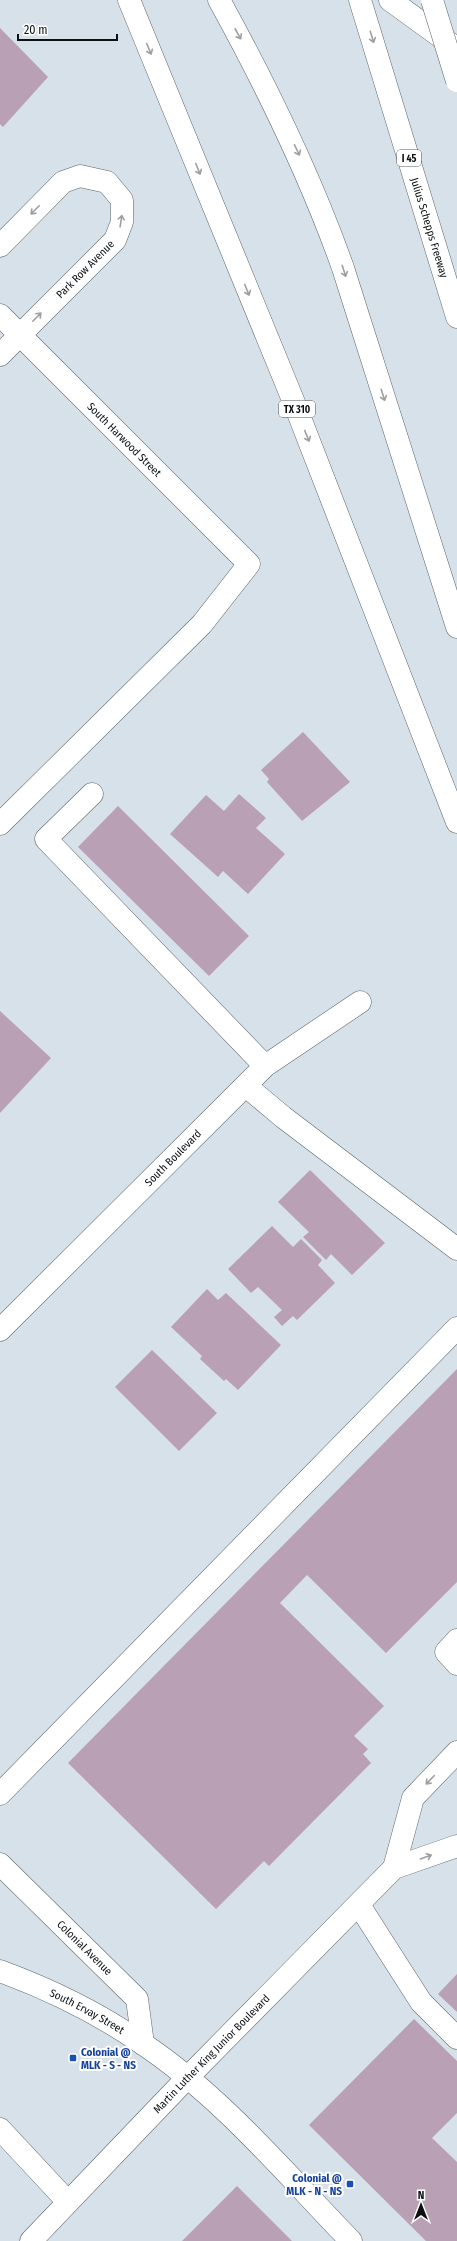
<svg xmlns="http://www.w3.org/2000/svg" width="457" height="2241" font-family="'Fira Sans Condensed',sans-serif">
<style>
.building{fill:#baa0b5}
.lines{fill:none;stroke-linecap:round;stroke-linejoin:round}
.minor-casing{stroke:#5b646b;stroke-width:23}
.major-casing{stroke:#5b646b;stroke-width:23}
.highway-casing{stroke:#5b646b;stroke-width:23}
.minor{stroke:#fff;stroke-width:22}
.major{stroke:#fff;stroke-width:22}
.highway{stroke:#fff;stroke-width:22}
.highway-bridge-casing{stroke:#5b646b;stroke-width:23;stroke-linecap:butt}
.highway-bridge{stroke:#fff;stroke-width:22}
.oneway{stroke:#9e9fa0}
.transit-dot{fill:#1a4fb4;stroke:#fff;stroke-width:1.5}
.labels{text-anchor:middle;stroke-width:4;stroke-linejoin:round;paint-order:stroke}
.shield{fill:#fff;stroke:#555859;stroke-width:1}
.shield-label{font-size:10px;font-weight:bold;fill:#0c1012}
.street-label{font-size:11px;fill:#0c1012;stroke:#fff}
.transit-label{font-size:11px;font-weight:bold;fill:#164399;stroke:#fff;text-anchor:start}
</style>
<rect width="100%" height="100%" fill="#d7e1e9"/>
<g class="building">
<path d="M0,28L48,77L3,127L0,124Z"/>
<path d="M303,732L350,782L302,821L267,782L269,779L261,770Z"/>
<path d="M239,794L266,818L256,828L285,854L248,894L223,871L218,877L170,834L206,795L224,811Z"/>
<path d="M118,806L249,936L209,976L78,847Z"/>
<path d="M0,1011L51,1058L0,1113Z"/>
<path d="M310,1170L385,1243L352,1275L331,1254L326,1260L303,1237L309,1232L278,1202Z"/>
<path d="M272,1226L293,1247L301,1239L322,1260L318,1265L335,1283L297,1320L293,1316L282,1326L274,1317L282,1310L258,1287L251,1293L228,1269Z"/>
<path d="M207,1289L218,1300L226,1293L281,1345L238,1390L226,1379L224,1381L200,1359L202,1356L171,1327Z"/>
<path d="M152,1350L217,1413L179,1451L115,1387Z"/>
<path d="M457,1369V1582L386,1653L307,1575L280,1603L384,1706L354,1736L368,1749L363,1754L371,1763L269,1866L264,1861L216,1909L68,1763Z"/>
<path d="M457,1974V2012L438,1994Z"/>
<path d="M414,2019L457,2061V2113L432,2138L457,2162V2241H426L309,2125Z"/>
<path d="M237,2186L292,2241H182Z"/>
</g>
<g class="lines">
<defs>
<g id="minor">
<path d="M0,246L63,182L80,176L107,182L122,200V222L115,240L0,355"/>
<path id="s1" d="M0,315L249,564L202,624L0,824"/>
<path d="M92,794L46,839L265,1066"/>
<path d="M246,1086L283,1117L457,1249"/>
<path id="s2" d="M0,1330L265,1066L360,1002"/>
<path d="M457,1640L446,1652L457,1664"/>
<path d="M0,1794L457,1328"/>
<path id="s3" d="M0,1864L137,1999L143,2044"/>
<path d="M359,1905L421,2002L457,2038"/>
<path d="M0,2129L68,2202"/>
</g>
<g id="major">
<path d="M390,0L452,45"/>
<path d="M394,1868L413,1798L457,1752"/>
<path id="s4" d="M0,1971C49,1989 100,2014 143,2044C221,2096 286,2174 351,2241"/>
<path id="s5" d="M31,2241L187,2078L394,1868L457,1846"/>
</g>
<g id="highway">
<path d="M129,0L295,405L457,822"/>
<path d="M219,0C267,87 310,175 343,268L457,627"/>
<path id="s6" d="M360,0L457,317"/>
</g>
</defs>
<use href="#minor" class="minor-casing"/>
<use href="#major" class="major-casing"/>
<use href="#highway" class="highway-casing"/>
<use href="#minor" class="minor"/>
<use href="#major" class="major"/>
<use href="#highway" class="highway"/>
<defs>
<path id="highway-bridge" d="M432,0L457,81"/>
</defs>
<use href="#highway-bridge" class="highway-bridge-casing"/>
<use href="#highway-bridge" class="highway-bridge"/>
</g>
<defs><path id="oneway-shaft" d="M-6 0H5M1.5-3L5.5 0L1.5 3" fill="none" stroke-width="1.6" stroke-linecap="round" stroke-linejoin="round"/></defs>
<g class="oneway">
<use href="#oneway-shaft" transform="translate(238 34) rotate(61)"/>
<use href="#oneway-shaft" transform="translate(372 37) rotate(73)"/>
<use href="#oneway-shaft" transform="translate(149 49) rotate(68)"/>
<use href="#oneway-shaft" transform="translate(297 150) rotate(64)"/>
<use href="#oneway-shaft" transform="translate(198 169) rotate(68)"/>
<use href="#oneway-shaft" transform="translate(35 210) rotate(135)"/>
<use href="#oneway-shaft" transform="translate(121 221) rotate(-81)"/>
<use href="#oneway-shaft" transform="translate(344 271) rotate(72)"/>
<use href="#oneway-shaft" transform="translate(247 290) rotate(68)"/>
<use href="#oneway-shaft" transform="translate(37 317) rotate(-45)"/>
<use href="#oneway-shaft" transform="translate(383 395) rotate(72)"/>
<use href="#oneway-shaft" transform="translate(307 436) rotate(68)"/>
<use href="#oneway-shaft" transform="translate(430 1780) rotate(134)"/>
<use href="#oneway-shaft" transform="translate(426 1857) rotate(-20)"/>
</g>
<g class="transit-dot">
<rect x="69" y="2054" width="8" height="8" rx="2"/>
<rect x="346" y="2180" width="8" height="8" rx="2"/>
</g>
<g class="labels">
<g class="shield">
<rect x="397" y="150" width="24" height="16" rx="3"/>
<rect x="279" y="401" width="36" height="16" rx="3"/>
</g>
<g class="shield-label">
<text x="409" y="162">I 45</text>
<text x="297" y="413">TX 310</text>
</g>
<g class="street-label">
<text dy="4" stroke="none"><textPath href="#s6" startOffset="238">Julius Schepps Freeway</textPath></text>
<text transform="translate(85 269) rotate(-45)" y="4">Park Row Avenue</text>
<text dy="4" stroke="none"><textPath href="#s1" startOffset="176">South Harwood Street</textPath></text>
<text dy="4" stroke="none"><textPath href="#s2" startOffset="244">South Boulevard</textPath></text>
<text dy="4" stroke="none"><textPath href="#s3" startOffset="119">Colonial Avenue</textPath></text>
<text dy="4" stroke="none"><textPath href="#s4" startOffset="96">South Ervay Street</textPath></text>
<text dy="4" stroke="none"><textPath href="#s5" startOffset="260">Martin Luther King Junior Boulevard</textPath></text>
</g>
<g class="transit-label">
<text x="81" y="2056">Colonial @<tspan x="81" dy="13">MLK - S - NS</tspan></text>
<text x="342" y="2182" text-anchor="end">Colonial @<tspan x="342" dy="13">MLK - N - NS</tspan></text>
</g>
</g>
<g transform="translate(421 2205)" stroke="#ffffff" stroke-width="3" paint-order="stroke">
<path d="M0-3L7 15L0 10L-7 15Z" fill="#0c1012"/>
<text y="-6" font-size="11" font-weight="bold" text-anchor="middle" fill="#0c1012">N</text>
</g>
<path d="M18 34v6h99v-6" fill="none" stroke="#0c1012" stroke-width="2"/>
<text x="24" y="34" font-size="12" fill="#0c1012" stroke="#ffffff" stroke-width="3" paint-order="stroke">20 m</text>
</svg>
